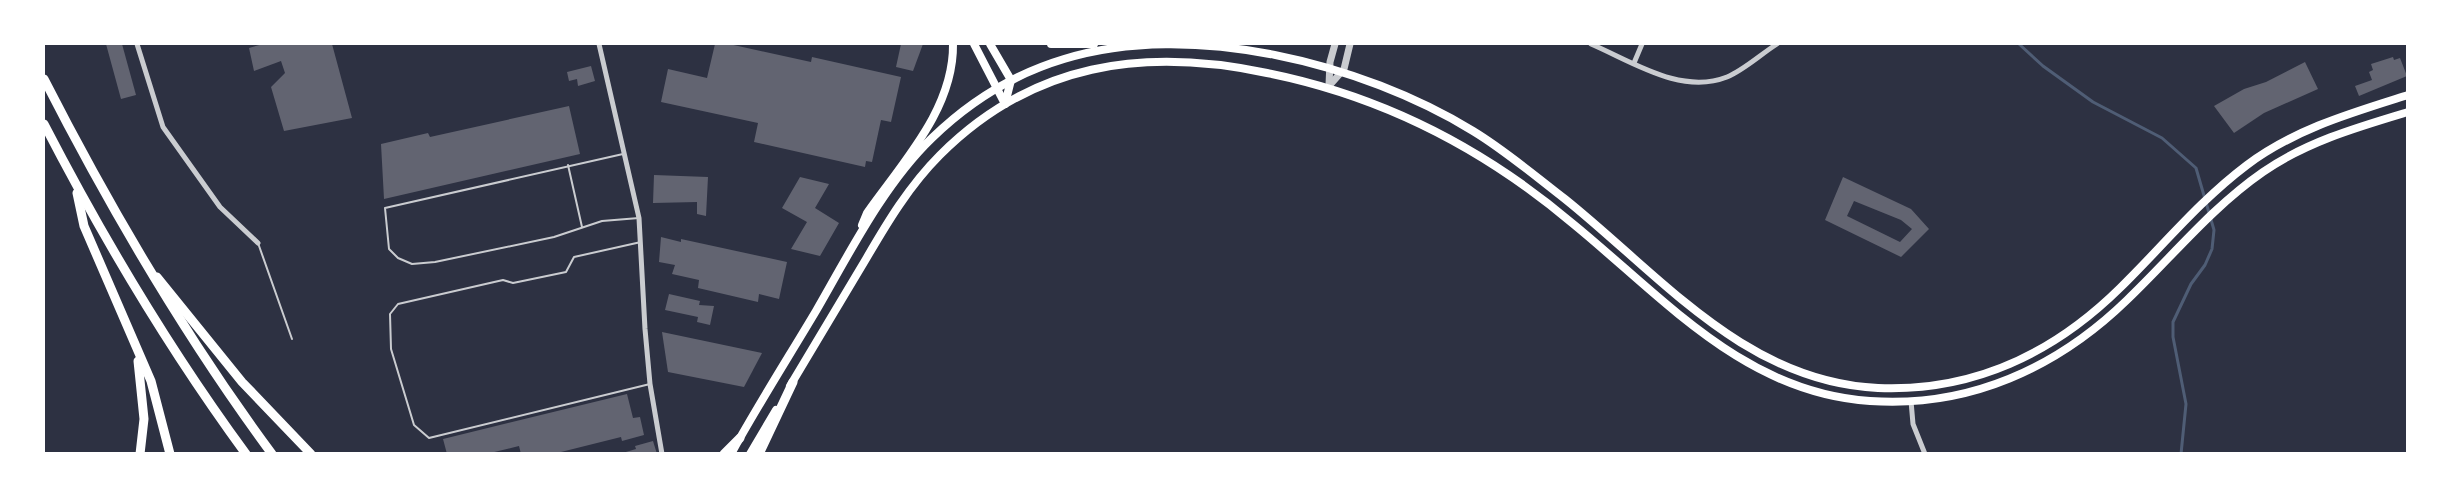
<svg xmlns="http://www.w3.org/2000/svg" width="2451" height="497" font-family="Signika,sans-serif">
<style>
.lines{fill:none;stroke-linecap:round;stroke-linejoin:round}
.stream{stroke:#4f5d75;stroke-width:3}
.building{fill:#626471;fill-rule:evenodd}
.service{stroke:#caccd0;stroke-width:2}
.minor{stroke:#caccd0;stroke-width:5}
.tertiary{stroke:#caccd0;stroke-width:7}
.primary{stroke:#fff;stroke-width:8}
.motorway{stroke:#fff;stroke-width:9}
</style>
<rect width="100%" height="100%" fill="#2d3142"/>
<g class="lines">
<path class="stream" d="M2019,44L2043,66L2093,102L2162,138L2196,168L2214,230L2212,249L2205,265L2191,284L2173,322V337L2186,404L2181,454"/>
</g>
<g class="building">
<path d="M106,44H122L136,95L121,99Z"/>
<path d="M263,44H332L352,118L284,131L271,87L285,73L281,61L254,71L249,48Z"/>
<path d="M715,44H729L811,62L812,57L901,77L891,122L881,120L872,162L866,161L865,167L754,142L758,123L661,102L668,69L707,78Z"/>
<path d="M901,44H923L913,71L896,67Z"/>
<path d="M2393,57L2394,60L2400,58L2407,76L2359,96L2355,86L2372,80L2369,72L2373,70L2371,64Z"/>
<path d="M2305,62L2318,89L2264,113L2234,133L2214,106L2244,89L2266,82Z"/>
<path d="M591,66L595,81L578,86L577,79L569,81L567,72Z"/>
<path d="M569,106L580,154L384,199L381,144L428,133L430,137Z"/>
<path d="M654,175L708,177L706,216L697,214V202L653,203Z"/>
<path d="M800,177L829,184L815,208L839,223L820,256L791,249L807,222L782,208Z"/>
<path d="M1843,177L1911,209L1929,229L1901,257L1825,220ZM1854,201L1901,220L1912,229L1900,242L1847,216Z"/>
<path d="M661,237L681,242V239L787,262L779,299L759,294L758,302L698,288L699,280L672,274L675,265L659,262Z"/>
<path d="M669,294L700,301L699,305L714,306L710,325L697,322L698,317L665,310Z"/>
<path d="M662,332L762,353L744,387L668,372Z"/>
<path d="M627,394L633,418L640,417L644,435L622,441L621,437L553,454H521L519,446L486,454H447L443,439Z"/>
<path d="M653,441L657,454H619L636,449L635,446Z"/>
</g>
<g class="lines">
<g class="service">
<path d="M623,154L385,208L389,249L398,258L412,264L435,262L554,237L602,221L639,218"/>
<path d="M568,165L582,227"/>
<path d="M641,242L574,257L566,272L513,283L503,280L398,304L390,314L391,349L414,425L429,438L650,384"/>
<path d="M258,243L292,339"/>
</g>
<g class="minor">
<path d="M137,44L163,127L220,207L258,243"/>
<path d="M599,44L639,218L645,329L650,384L662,454"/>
<path d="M1591,44C1633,62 1681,95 1727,77C1744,70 1761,54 1777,44"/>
<path d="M1634,63L1642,44"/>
<path d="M1911,401L1913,424L1925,454"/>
</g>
<g class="tertiary">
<path d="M1329,85L1330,62L1335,44"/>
<path d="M1329,86L1344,69L1350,44"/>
</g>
<g class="primary">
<path d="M974,44L1005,104"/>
<path d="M990,44L1011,80L1005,104"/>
<path d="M1051,44H1094"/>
<path d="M862,225L867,213C902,163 954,109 953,44"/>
<path d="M790,386C815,344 840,302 866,259C887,223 909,186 940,155C1032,63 1143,47 1267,73C1382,96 1482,147 1572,223C1663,297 1744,393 1870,401C1969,408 2057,368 2127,300C2172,257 2211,208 2263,172C2306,142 2358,127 2408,112"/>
<path d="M731,454C758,405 788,358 816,311C849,254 884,184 932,138C969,102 1014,74 1064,59C1191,20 1362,63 1473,131C1506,151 1535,176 1565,199C1661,276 1746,382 1878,388C1973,392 2054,353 2120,288C2162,247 2199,201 2247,165C2295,129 2351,113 2408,95"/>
<path d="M750,454L776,410"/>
</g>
<g class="motorway">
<path d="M44,79C111,210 184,335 272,454"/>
<path d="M44,124C103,238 169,349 246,454"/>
<path d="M77,193L84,226L151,381L170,454"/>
<path d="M157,277L242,382L311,454"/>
<path d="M138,361L144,419L140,454"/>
<path d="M724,454L740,438"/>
<path d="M759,454L793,382"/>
</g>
</g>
<rect width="2451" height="497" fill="none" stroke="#ffffff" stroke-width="90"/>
</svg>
